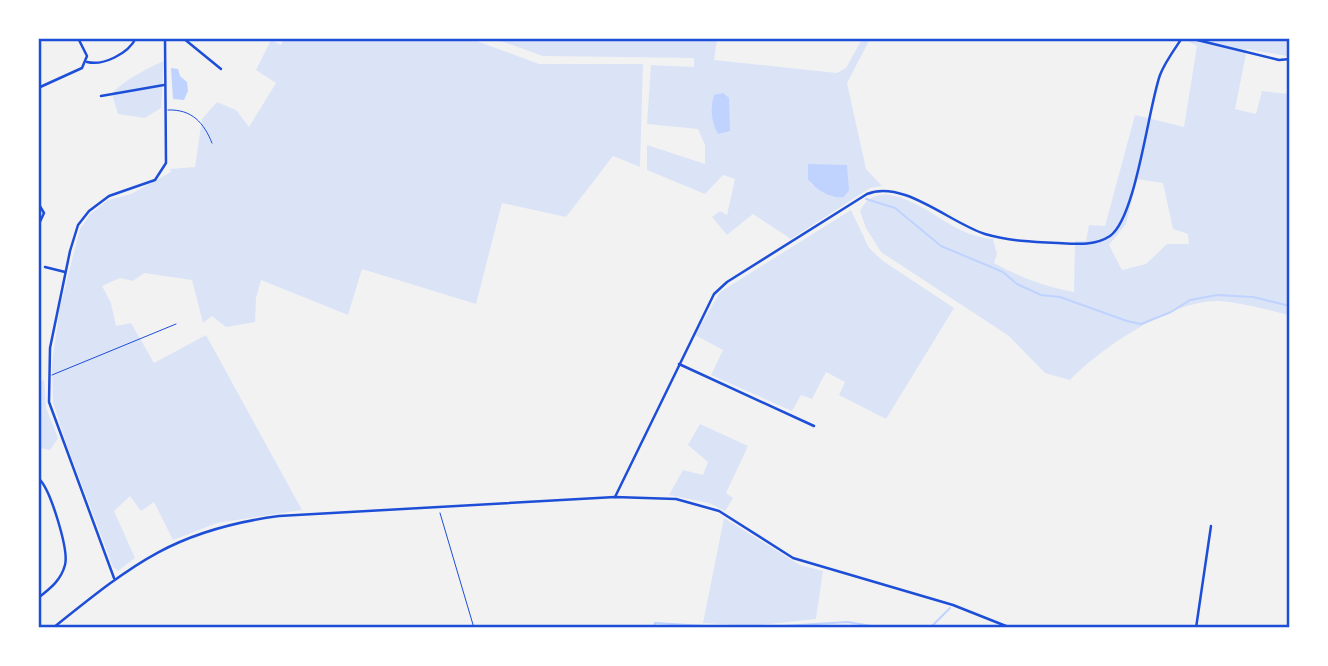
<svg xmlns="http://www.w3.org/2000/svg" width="1328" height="666" font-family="Ubuntu,sans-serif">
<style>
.green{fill:#dbe4f7;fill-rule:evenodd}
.water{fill:#bfd3fe}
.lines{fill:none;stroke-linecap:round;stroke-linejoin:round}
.stream{stroke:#bfd3fe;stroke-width:2}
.path{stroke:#1d4ed8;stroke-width:1}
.service{stroke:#1d4ed8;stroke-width:1}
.minor{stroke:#1d4ed8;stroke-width:2.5}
.neatline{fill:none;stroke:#1d4ed8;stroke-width:2.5}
</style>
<rect width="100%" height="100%" fill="#f2f2f2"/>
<g class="green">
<path d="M284,38L471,39L539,64H643L640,167L613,156L566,217L502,203L476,304L362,269L348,315L261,280L256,298L255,322L226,327L212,316L203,323L192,280L144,273L133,281L120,278L102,286L111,303L116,326L131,323L154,363L206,335L302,510L217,523L173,540L154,502L141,511L130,496L114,511L135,558L118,571L113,567L65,440L53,402L52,363L60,307L80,229L90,214L108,200L131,194L171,172L170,169L195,167L202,119L217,102L236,110L249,127L276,83L256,70L271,40L281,45Z"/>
<path d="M495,39H717L714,60L837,73L846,68L862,39H870L847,83L866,169L882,186L870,188L791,239L753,214L727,235L712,217L720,211L727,215L735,179L723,175L705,194L647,170V145L705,164V145L698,129L647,124L651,65L694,67V58L543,56ZM808,165L848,172V190L844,197L812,185L808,180Z"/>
<path d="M1184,39H1289L1287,56L1247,49L1235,109L1256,114L1262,91L1289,94V315C1268,310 1243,303 1220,301C1173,299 1102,347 1070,380L1045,373L1009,336L881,252L866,228L860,211C881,169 935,219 961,230C970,235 982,238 993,239L997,254L994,263C1019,277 1045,287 1074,292L1075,241H1086L1089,225L1105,226L1135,115L1184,127L1197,46ZM1137,179L1163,183L1173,229L1188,234L1189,244H1167L1146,264L1122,270L1109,245L1126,224Z"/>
<path d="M164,61L161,108L145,118L118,114L112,94C119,83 151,66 164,61Z"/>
<path d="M851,210L869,248L883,261L954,308L886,419L839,395L845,382L826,372L812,399L801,395L792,411L711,375L723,350L695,335L720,292Z"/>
<path d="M44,379L46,408L58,438L50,450L39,448V384Z"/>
<path d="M700,424L748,446L726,493L733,498L725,511L709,503L669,495L683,470L703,475L708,462L688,445Z"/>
<path d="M724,518L800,565L823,571L816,619L751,626L703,623Z"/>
</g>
<g class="water">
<path d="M171,68L178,69L180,76L187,82L188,91L184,100L173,99Z"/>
<path d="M723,93L729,98L730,131L718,134C711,121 710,109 714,95Z"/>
<path d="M808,164L847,165L849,190L844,197C831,199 817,190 808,180Z"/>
</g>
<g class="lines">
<g class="stream">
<path d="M866,199L895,208L941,246L1003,272L1017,284L1041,295L1060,297L1127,321L1141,324L1171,312L1190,300L1217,295L1253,297L1290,306"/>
<path d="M654,628L655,623L739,628"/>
<path d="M750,628L848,622L883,628"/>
<path d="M930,628L950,608"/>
</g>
<path class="path" d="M440,513L474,628"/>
<g class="service">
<path d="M168,110C192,109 204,123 212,143"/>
<path d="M52,375L176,324"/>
</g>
<g class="minor">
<path d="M183,38L221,69"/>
<path d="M1189,38L1279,60L1290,59"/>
<path d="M87,62C103,66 128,54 136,38"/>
<path d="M38,88L82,68L87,56L78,38"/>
<path d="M101,96L164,85"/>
<path d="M38,203L44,213L38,226"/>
<path d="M45,267L65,272"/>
<path d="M679,364L814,426"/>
<path d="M38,478C50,487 69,550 65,565C61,580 51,588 38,598"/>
<path d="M615,497L714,294L727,282L867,194C903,179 950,223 985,234C1009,241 1033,242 1058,243C1076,244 1095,246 1110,236C1136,218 1148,109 1160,75C1165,62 1174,50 1182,38"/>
<path d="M114,578L49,402L50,348L70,251L78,225L89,211L109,196L155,180L166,163L165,38"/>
<path d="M53,628C133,564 174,530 279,516L615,497L676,499L719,511L793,558L953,605L1011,628"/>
<path d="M1196,628L1211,526"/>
</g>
</g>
<rect width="1328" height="666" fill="none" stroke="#ffffff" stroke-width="80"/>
<rect x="40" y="40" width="1248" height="586" class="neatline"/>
</svg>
